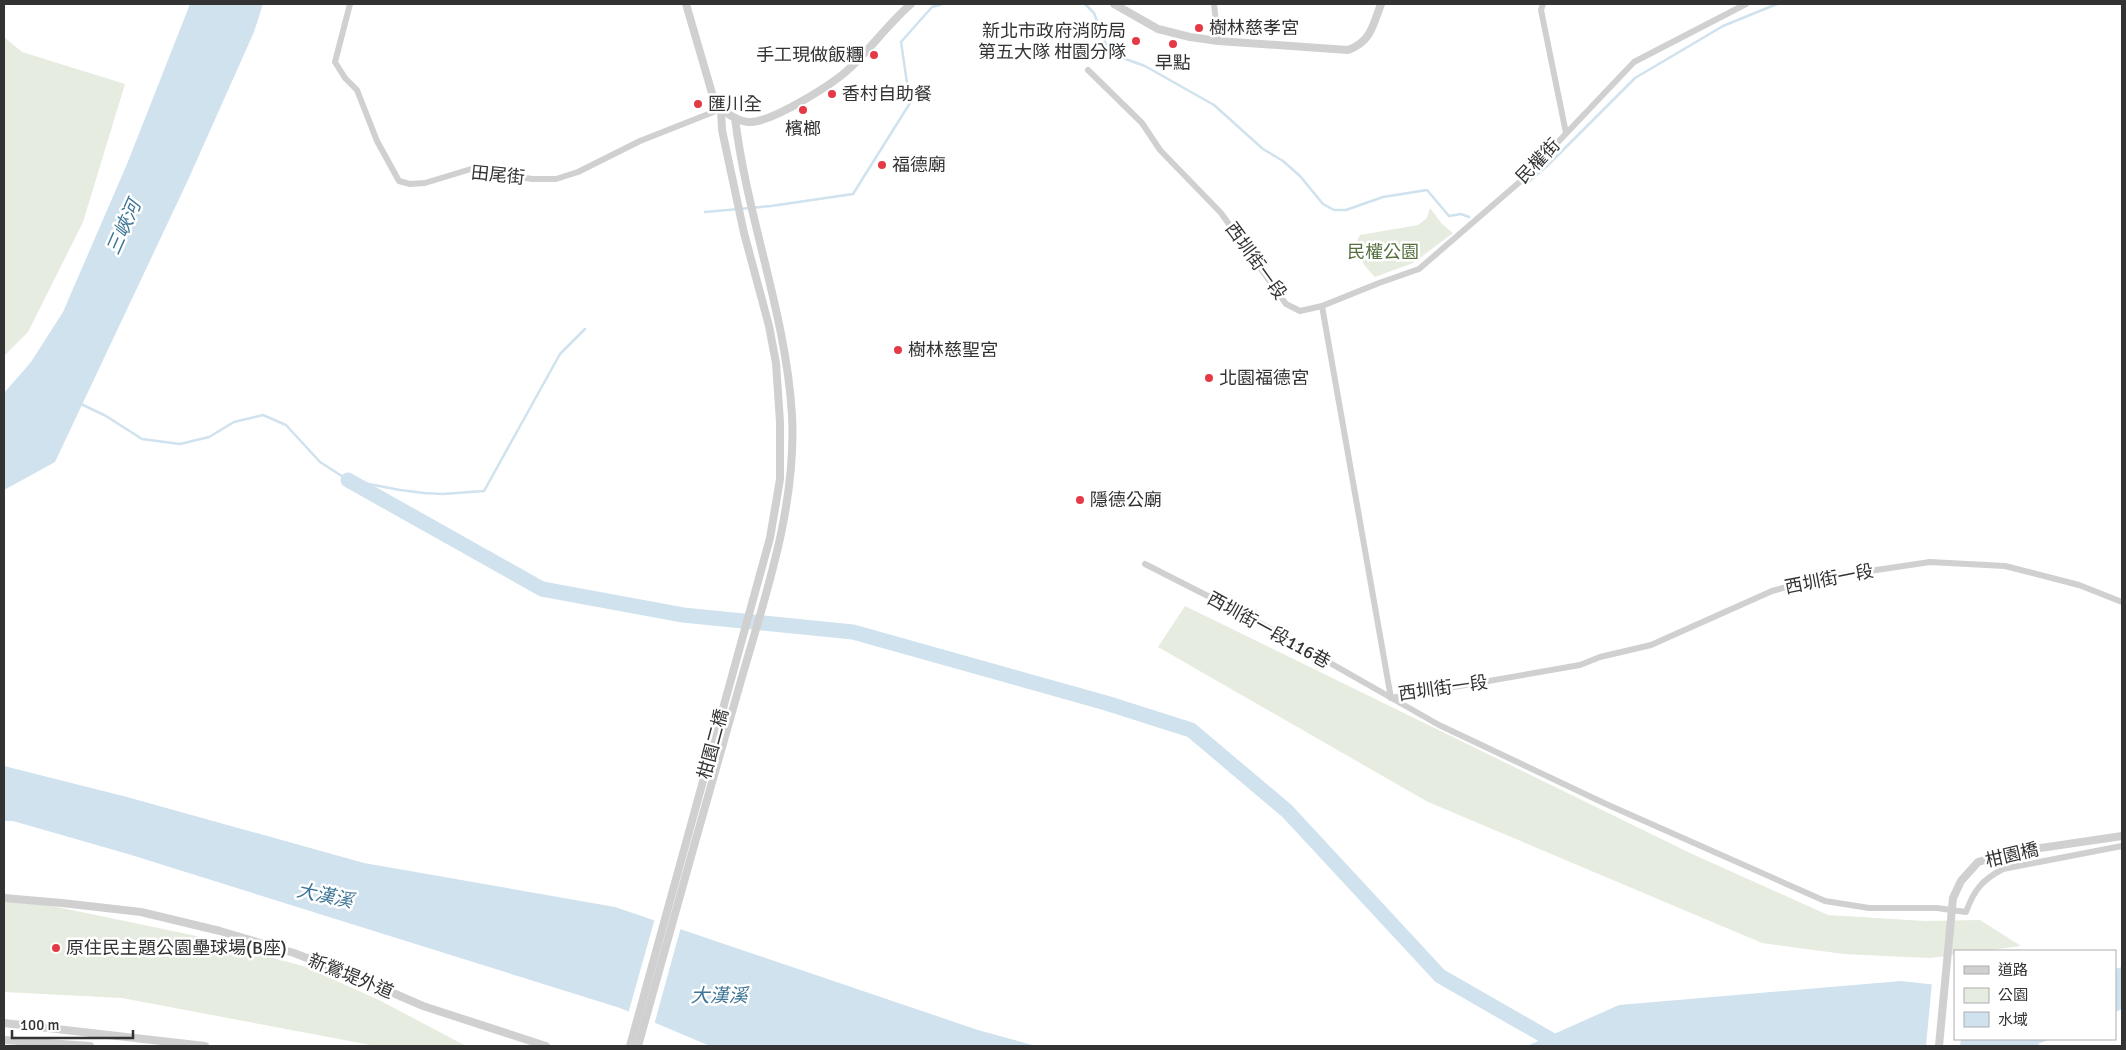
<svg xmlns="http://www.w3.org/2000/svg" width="2126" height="1050" font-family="Signika,'Noto Sans TC',sans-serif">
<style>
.green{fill:#e6ecdf}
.water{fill:#cfe2ee}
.pier{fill:#fff}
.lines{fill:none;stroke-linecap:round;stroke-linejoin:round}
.stream{stroke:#cfe2ee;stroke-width:2.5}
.river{stroke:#cfe2ee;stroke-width:15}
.minor{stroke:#d0d0d0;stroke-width:6}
.tertiary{stroke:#d0d0d0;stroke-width:8}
.poi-dot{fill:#e63946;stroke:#fff;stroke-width:2}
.labels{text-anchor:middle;stroke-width:5;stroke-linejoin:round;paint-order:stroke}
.poi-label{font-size:18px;fill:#333;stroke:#fff;text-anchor:start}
.street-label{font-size:18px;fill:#333;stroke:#fff}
.park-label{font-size:18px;fill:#56703f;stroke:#fff}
.water-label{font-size:19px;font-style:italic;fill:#3f7597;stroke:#fff}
</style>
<rect width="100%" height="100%" fill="#fff"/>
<g class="green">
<path d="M4,37L22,52L125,84L83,222L28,332L4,356Z"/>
<path d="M1430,208L1442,224L1453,233L1413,263L1375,277C1364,266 1350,249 1360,235L1418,225L1427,218Z"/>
<path d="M1185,606L1690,853L1828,915L1925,921L1980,920L2021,946L1983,951H1955V955L1930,958L1844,954L1762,943L1428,802L1158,647Z"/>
<path d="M4,901L38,903L192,935L306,967L381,1001L466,1046H376L122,998L4,992Z"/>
</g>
<g class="water">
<path d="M190,4H263L254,32L188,180L55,462L4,490V393L31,362L63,312L127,164Z"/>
<path d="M4,766L127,797L364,863L615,907L978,1030L1036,1046H710L620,1008L128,854L13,821H4Z"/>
<path d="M2122,967V1009L2115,1012V969Z"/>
<path d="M1901,981L1955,987V1039H2050L2038,1044L2042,1046H1527L1619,1005Z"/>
</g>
<g class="pier">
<path d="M655,918L681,927L654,1025L628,1014Z"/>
<path d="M1932,982L1955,984V1039H1961L1960,1046H1926Z"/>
</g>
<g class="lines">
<g class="stream">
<path d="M1085,4L1094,13L1109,53L1145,66L1214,105L1263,149L1283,161L1300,176L1323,204L1334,210H1346L1383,197L1427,190L1449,216L1461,214L1469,217"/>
<path d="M1526,184L1547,166L1635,78L1723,26L1777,4"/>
<path d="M705,212L771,206L853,194L910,103L901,42L932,7L943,4"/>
<path d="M79,403L106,416L142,439L180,444L209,437L234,422L263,415L286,425L320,462L348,480L400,490L424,493L443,494L484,491L560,354L585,329"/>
</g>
<path class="river" d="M348,480L542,589L683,615L853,632L1106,703L1191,730L1287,811L1440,976L1562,1046"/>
<g class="minor">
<path d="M350,4L335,62L345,78L357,90L377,141L399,181L410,184L425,183L471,169L532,179H556L578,172L640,141L721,109"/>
<path d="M1214,4L1218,41"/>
<path d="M1543,4L1541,10L1566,133"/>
<path d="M1088,70L1142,123L1160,150L1221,213L1286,304L1300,311L1322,306L1379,283L1419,269L1522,180L1634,62L1746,4"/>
<path d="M1322,306L1391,698"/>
<path d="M1145,564L1251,618L1439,725L1606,804L1825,901L1869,908H1937L1966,912C1974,890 1982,880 2003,869L2122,846"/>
<path d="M1391,698L1580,665L1600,657L1651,645L1772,591L1816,579L1930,562L2005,566L2079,585L2122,602"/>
</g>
<g class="tertiary">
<path d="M686,4L714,100C722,110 733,120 748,122C770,124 835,83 851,67C872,47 889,23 911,4"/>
<path d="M1114,4L1158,29L1190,37L1218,41L1348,50C1371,42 1373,25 1381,4"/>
<path d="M4,898L62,903L141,912L220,931L294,953L356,977L423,1006L546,1046"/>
<path d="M4,1023L205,1046"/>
<path d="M4,1040L90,1046"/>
<path d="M630,1046L770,538L780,479V422L776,363L769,326L744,233L722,130L721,109"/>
<path d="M638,1046C671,928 704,809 738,691C763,602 797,509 792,415C786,314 747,218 735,118"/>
<path d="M1939,1046L1953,898L1961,881L1978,862L2013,852L2122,836"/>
</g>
</g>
<g class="poi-dot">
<circle cx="1199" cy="28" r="5"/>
<circle cx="1136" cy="41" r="5"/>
<circle cx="1173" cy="44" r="5"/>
<circle cx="874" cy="55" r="5"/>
<circle cx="832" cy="94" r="5"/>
<circle cx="698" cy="104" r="5"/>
<circle cx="803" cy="110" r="5"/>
<circle cx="882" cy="165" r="5"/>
<circle cx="898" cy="350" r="5"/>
<circle cx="1209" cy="378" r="5"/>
<circle cx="1080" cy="500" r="5"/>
<circle cx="56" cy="948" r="5"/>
</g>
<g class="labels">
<g class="poi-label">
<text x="1209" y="34">樹林慈孝宮</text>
<text x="1126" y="37" text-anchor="end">新北市政府消防局<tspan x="1126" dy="21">第五大隊 柑園分隊</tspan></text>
<text x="864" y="61" text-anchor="end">手工現做飯糰</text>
<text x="1173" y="69" text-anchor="middle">早點</text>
<text x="842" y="100">香村自助餐</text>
<text x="708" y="110">匯川全</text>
<text x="803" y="135" text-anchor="middle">檳榔</text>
<text x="892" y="171">福德廟</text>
<text x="908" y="356">樹林慈聖宮</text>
<text x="1219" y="384">北園福德宮</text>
<text x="1090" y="506">隱德公廟</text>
<text x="66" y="954">原住民主題公園壘球場(B座)</text>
</g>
<g class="street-label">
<text transform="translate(1538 161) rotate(-46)" y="6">民權街</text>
<text transform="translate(498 175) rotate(6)" y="6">田尾街</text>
<text transform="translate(1256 261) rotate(54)" y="6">西圳街一段</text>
<text transform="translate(1829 579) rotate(-11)" y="6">西圳街一段</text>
<text transform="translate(1269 630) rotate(29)" y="6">西圳街一段116巷</text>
<text transform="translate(1443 688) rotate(-8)" y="6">西圳街一段</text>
<text transform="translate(713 744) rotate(-75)" y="6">柑園二橋</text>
<text transform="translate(2012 855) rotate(-13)" y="6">柑園橋</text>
<text transform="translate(351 976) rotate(22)" y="6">新鶯堤外道</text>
</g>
<g class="park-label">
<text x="1383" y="258">民權公園</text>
</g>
<g class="water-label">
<text transform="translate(123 227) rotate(-66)" y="7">三峽河</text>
<text transform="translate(325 895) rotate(12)" y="7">大漢溪</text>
<text x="719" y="1002">大漢溪</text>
</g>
</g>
<rect width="2126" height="1050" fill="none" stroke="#333333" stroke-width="10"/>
<rect x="1954" y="950" width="162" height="90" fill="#ffffff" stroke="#adadad"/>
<rect x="1964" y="966" width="25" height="8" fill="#d0d0d0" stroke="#adadad"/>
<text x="1998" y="975" font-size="15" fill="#333333">道路</text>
<rect x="1964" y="988" width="25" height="15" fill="#e6ecdf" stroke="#adadad"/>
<text x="1998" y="1000" font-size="15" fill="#333333">公園</text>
<rect x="1964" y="1012" width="25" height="15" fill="#cfe2ee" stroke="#adadad"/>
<text x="1998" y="1025" font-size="15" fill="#333333">水域</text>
<path d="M12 1030v8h121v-8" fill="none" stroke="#333333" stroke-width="2.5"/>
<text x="20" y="1030" font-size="15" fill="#333333" stroke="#ffffff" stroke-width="4" paint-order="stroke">100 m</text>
</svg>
